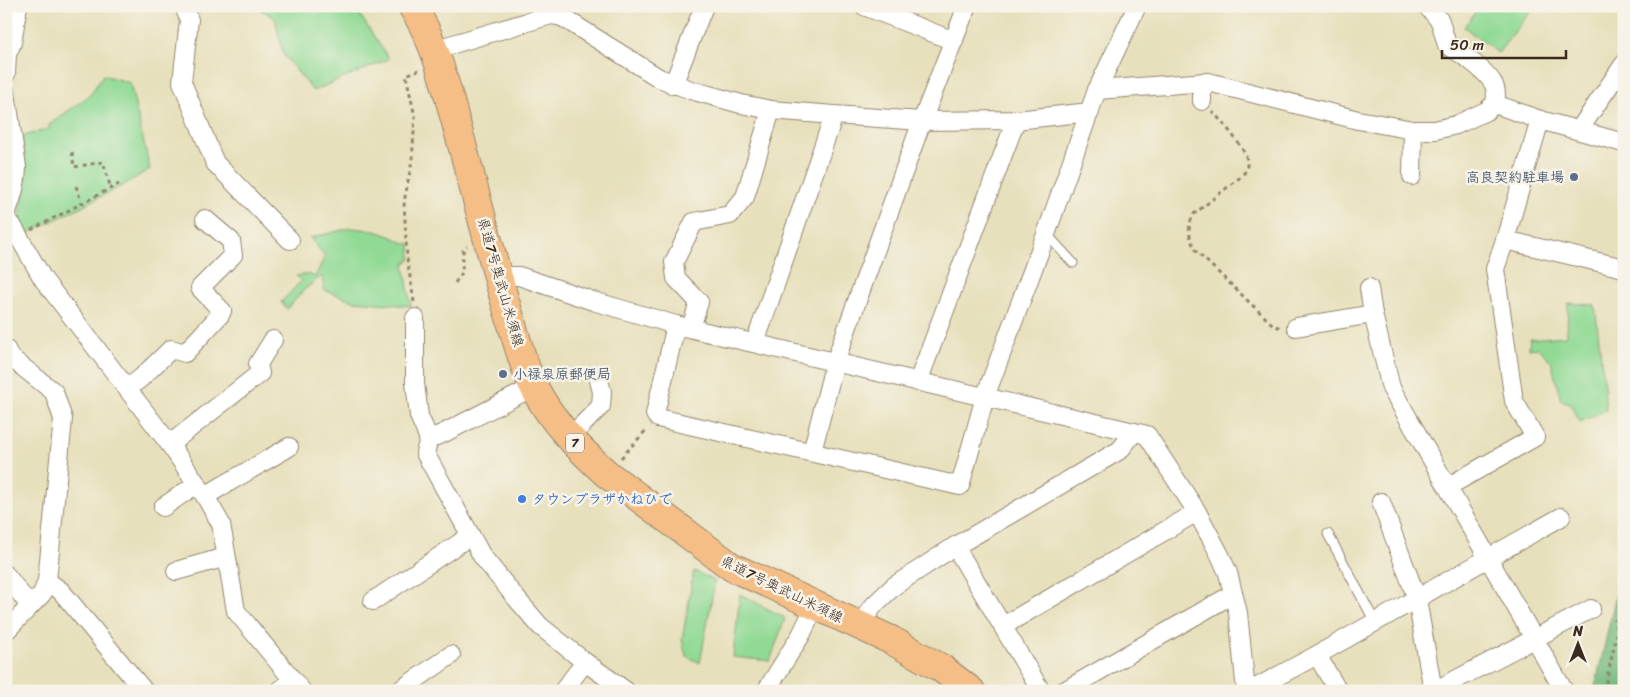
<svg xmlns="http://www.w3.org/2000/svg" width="1630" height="697" font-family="Sriracha,'Klee One',sans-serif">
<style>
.green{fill:#91da95;stroke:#66825a}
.forest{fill:#74ba7e;stroke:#58724e}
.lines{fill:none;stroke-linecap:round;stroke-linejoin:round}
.lane-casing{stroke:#91856d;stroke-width:11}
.street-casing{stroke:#91856d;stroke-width:20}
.primary-casing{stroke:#91856d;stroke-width:30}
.path{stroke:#91856d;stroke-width:3;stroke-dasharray:4 4;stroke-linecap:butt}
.lane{stroke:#fff;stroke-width:9}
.street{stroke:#fff;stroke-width:18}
.primary{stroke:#f5be86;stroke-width:28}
.service-dot{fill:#5c6f8a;stroke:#f7f3e8;stroke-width:2}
.shop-dot{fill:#3f7fe0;stroke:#f7f3e8;stroke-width:2}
.labels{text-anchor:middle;stroke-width:5;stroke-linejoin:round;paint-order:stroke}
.shield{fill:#f7f3e8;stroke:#73665b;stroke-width:1}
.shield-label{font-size:12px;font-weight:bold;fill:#3b2a1e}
.service-label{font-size:14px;font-weight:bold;fill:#4e5e75;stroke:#f7f3e8;text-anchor:end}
.street-label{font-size:14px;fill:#3b2a1e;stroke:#f7f3e8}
.shop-label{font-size:14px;font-weight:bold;fill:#366cbe;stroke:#f7f3e8;text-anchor:start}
</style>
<rect width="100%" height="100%" fill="#f7f3e8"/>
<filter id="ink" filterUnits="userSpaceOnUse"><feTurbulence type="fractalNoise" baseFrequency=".02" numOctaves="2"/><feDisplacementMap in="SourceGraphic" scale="10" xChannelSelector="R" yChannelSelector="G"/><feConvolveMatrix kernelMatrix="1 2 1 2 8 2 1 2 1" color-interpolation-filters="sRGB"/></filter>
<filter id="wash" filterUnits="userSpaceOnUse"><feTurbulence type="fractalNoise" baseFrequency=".0096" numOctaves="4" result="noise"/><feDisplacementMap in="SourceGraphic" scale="20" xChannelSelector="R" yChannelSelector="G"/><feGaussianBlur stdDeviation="1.12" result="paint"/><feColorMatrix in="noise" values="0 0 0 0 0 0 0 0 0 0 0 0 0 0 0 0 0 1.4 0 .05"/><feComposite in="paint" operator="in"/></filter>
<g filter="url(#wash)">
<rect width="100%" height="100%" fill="#e7e0bc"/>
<g class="green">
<path d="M255,6H354L389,59L313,91L283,54L275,18Z"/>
<path d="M1480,6H1535L1498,53L1464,27Z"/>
<path d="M103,75L130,83L150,169L122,186L23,236L19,221L25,186L23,136L49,129V125L90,95Z"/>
<path d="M350,228C363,229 375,230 387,235C396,238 401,243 410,244L411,259L404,264L411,306L354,301L324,290L322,276L305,289L287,309L281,302L301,281L296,276L309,274L315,277L325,256L310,238Z"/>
<path d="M1568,303L1595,305L1604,384L1606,410L1580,422L1569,402L1561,401L1551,361L1538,348L1529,349L1530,339L1567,336Z"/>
<path d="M694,571L715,581L700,663L686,656L682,640Z"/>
<path d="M740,594L785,618L770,661L733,657Z"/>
</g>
<path class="forest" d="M1624,579V691H1594L1617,590Z"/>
</g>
<g filter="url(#ink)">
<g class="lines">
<defs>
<g id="lane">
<path d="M1045,237L1051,239L1073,263"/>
<path d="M1328,534L1375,622"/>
</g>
<g id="street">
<path d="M184,6L189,20L182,82L215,163L290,240"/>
<path d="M864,6L954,41"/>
<path d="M433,50L551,15L562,17L659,78L691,90L741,104L771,110L834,115L922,121L1016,120L1090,112"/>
<path d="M6,74L7,54L12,43L18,6"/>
<path d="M1202,82V101"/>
<path d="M673,85L704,6"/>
<path d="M1097,90L1208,82L1358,120L1413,130H1435L1456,125L1486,111L1495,104C1496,98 1497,92 1494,85C1487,70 1460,53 1447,45L1440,21L1427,6"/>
<path d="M6,93L17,167C17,183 12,199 6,214"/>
<path d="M1495,104L1540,120L1624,143"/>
<path d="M1579,130L1624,64"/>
<path d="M1412,176L1413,130"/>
<path d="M6,219L12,225L43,279L171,446L205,496L221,524L236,611L302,691"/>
<path d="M1505,240L1624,268"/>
<path d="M498,276H519L593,301L676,325L1147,435L1197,512L1220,555L1228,573L1238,613L1246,691"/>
<path d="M1369,288L1373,314L1391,388L1564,691"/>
<path d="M415,318V383L419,416L429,439"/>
<path d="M676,325L655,414L658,418L960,486L985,397L1045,237L1097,90L1137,6"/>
<path d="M1296,327L1373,314"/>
<path d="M691,328L699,302L676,278L674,262L694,222L730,215L745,197L771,110"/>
<path d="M755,343L834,115"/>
<path d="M6,349L10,357L54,392L63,419L47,581L42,594L6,631"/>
<path d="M918,382L1016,120"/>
<path d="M533,387L444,433L429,439L425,453L482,556L516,598L540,626L585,662L626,691"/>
<path d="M128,388L141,378L171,349L185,353L220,315L222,311L200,288L233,255L231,241L205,219"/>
<path d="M570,437L601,406L602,392L599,380"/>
<path d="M170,444L260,373L258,364L273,340"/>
<path d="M812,452L835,362L922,121L967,6"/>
<path d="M1449,486L1535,437L1514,401L1495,269L1505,240L1540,120"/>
<path d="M205,496L289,447"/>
<path d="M1381,502L1417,599L1433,691"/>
<path d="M163,507L197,484"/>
<path d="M961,543L1120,450L1134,432"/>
<path d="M176,571L226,557"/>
<path d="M6,575L30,606"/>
<path d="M47,581L61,591L144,691"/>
<path d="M373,601L470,536"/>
<path d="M859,625L875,604L894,586L955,546L1041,691"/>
<path d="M1003,626L1197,512"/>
<path d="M1317,655L1338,691"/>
<path d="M279,691L293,680"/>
<path d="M399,691L451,655"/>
<path d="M563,691L585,662"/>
<path d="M766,691L801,635L815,606"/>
<path d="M1064,691L1233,594"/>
<path d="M1250,691L1317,655L1561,517"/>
<path d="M1434,691L1591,609"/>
</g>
<path id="primary" d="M412,6C435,41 445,83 456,123C473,184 489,247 507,308C515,333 522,364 534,387C551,421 579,449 607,474L732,567L891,640L941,668L971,691"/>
</defs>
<use href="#lane" class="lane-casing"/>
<use href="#street" class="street-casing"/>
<use href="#primary" class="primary-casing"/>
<g class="path">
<path d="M1212,111C1222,122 1244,146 1247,160C1248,165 1246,170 1243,175L1194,214C1186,228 1189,237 1196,251L1271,323L1280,328"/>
<path d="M72,152L74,167L103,162L111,189"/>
<path d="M76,186L82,204"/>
<path d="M31,230L119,184"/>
<path d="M455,283L462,273L463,251L467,246"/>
<path d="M414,302L407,258L404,202L412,161L415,117L406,75L419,70"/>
<path d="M621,458L647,429"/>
<path d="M1604,691L1617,634L1615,619"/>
</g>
<use href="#lane" class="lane"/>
<use href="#street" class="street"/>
<use href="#primary" class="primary"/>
</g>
</g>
<g class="service-dot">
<circle cx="1574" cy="177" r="5"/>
<circle cx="503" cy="374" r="5"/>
</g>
<circle class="shop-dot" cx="522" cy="499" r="5"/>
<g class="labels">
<rect class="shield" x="566" y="433.5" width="18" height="19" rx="4"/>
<g class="shield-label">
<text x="575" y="447">7</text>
</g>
<g class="service-label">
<text x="1564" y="182">高良契約駐車場</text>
<text x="513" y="379" text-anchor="start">小禄泉原郵便局</text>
</g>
<g class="street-label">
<text transform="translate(501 282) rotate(74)" y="5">県道7号奥武山米須線</text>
<text transform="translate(782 589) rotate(26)" y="5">県道7号奥武山米須線</text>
</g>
<g class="shop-label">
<text x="532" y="504">タウンプラザかねひで</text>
</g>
</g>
<rect width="1630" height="697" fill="none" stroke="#f7f3e8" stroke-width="25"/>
<g transform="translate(1578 644)" stroke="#f7f3e8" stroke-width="4" paint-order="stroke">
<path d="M0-4L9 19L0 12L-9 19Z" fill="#3b2a1e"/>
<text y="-8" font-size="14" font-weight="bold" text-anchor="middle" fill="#3b2a1e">N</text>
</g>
<path d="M1442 50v8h124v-8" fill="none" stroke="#3b2a1e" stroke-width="2.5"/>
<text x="1450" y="50" font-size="15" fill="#3b2a1e" stroke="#f7f3e8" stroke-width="4" paint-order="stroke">50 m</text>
</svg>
